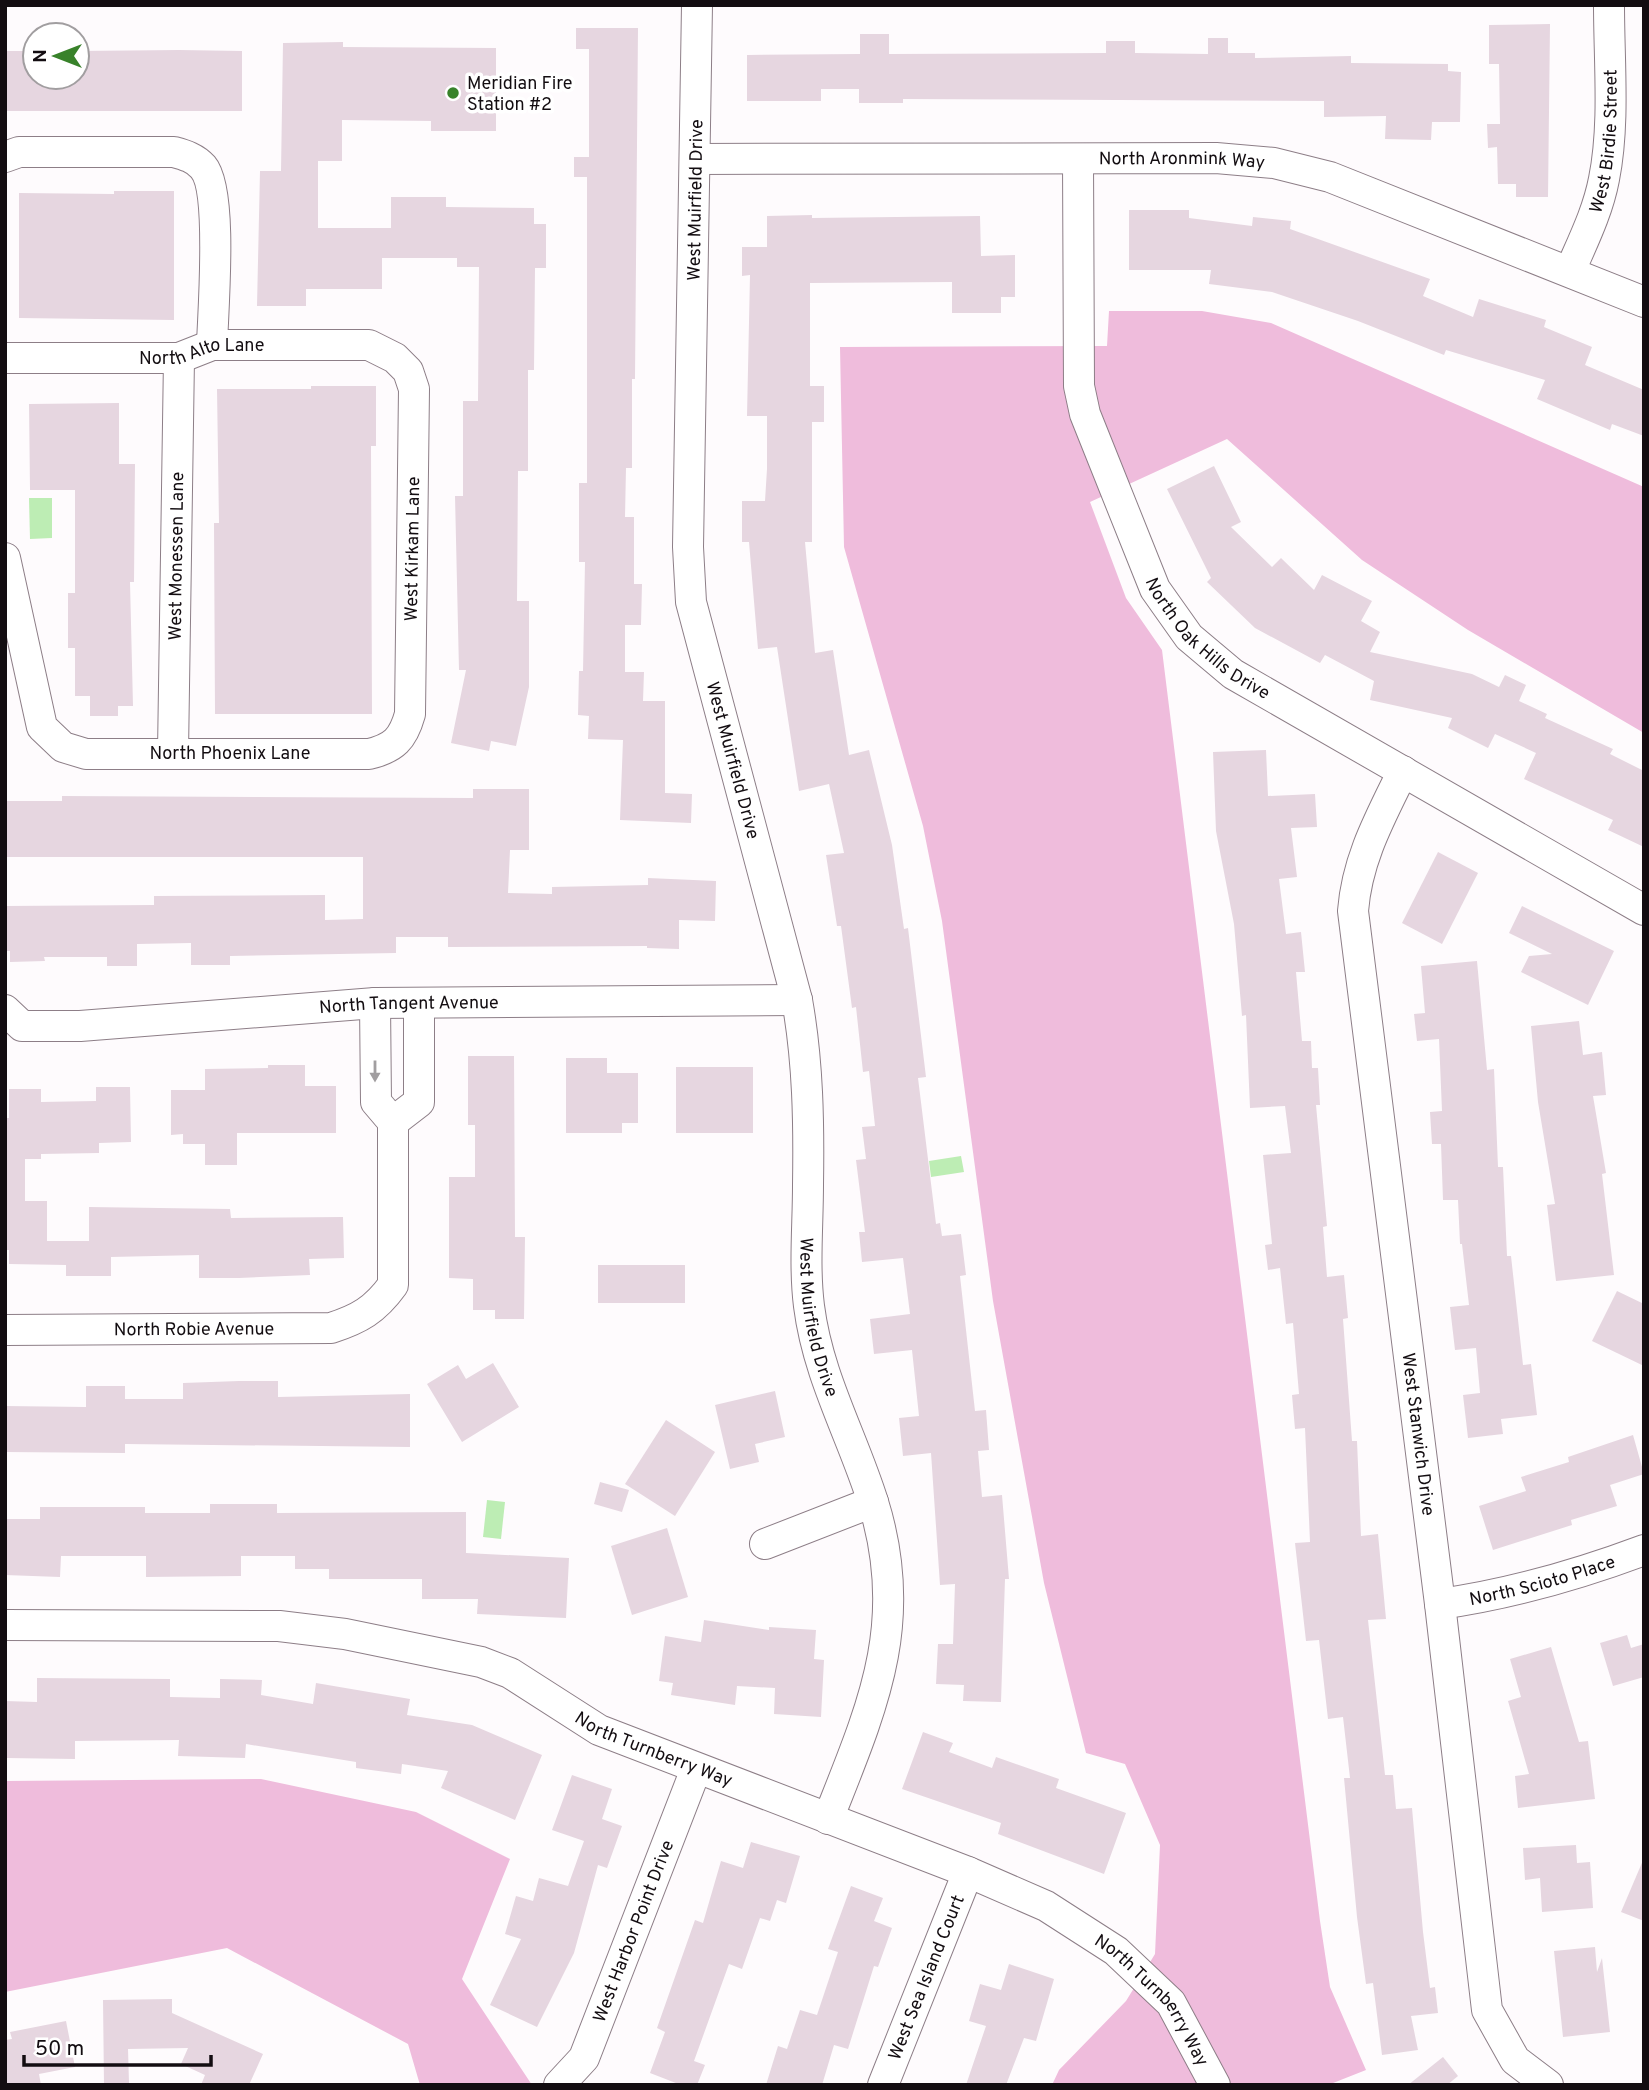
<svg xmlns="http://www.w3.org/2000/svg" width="1649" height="2090" font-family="Overpass,sans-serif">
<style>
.green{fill:#efbcdc}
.water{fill:#bdedb4}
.building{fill:#e6d6e0}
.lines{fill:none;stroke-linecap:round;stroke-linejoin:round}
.minor-casing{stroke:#8d7e87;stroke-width:32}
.minor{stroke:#fff;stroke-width:30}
.oneway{fill:#a19ea0}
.poi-dot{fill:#38822a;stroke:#fff;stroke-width:2.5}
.labels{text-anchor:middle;stroke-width:7;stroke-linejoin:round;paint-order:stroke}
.poi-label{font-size:18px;fill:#130d11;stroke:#fff;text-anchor:start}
.street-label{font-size:18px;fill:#130d11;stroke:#fff}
</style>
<rect width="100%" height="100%" fill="#fefbfd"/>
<g class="green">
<path d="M1109,311H1202L1271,323L1644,487V733L1468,630L1362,560L1227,439L1090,502L1126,598L1162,650L1320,1921L1330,1987L1366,2070L1328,2085H1052L1059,2070L1126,2001L1155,1954L1160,1845L1125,1764L1086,1753L1044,1583L993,1301L942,921L923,826L844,547L840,347L1107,346Z"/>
<path d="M261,1779L416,1812L510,1859L462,1979L532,2085H420L408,2044L227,1948L5,1992V1781Z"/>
</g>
<g class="water">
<path d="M29,498H52V538L30,539Z"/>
<path d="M961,1156L964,1172L931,1177L929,1161Z"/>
<path d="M487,1500L505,1502L501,1539L483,1537Z"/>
</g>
<g class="building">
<path d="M1550,24L1548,197H1516V184H1498L1497,147L1488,148L1487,124H1500L1499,64H1489V25Z"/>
<path d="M576,28H638L635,379H632V468H626L625,517H634V584H642L641,625H625V672H644L643,701H665V793L692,794L691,823L620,820L623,740L588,739L589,716L578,715L579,671H583L585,562H579V483H587V177H574V157H589V49H576Z"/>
<path d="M860,34H889V54L1106,53V41H1135V53L1208,54V38H1228V53H1255V58L1351,56V63L1448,64V71L1461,72L1460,122H1432L1431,140L1385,139L1386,116L1324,117V101L903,99V103H859V89H821V101H747V55L860,54Z"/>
<path d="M343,42V47L496,48V131H431V121L342,120V161H318V228H391V197H446V207L534,208V224H546V268H535L534,370H528V471H518L517,601H529V687L516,746L491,741L489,751L451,743L466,670H459L455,496H463V401H478L479,267H457V258H382V289H306V306H257L260,171H281L283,43Z"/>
<path d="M179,50L242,51V111H5V51H35V77H77V51Z"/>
<path d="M114,191H174V320L19,318V193L114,194Z"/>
<path d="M1129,210H1189V218L1252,226L1253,217L1291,221L1290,229L1430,279L1423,296L1473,317L1479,299L1546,320L1544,327L1592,347L1585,365L1644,390V436L1612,424L1610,430L1537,399L1545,380L1446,350L1444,355L1358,321L1272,292L1209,284L1211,270H1129Z"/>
<path d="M812,215V218L980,216L981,256L1015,255V297H1001V313H952V282L810,283V386H824V422H812V542H805L815,653L833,650L849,755L869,750L892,845L904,929L908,928L926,1077L918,1078L936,1224L940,1223L942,1236L961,1234L966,1275L960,1276L975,1411L986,1410L989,1450L978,1451L982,1497L1002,1495L1009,1579H1005L1001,1702L963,1701L964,1685L936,1684L938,1644H953L955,1584L940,1585L931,1453L903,1456L899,1418L919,1416L912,1350L874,1354L870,1319L910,1314L903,1258L862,1262L859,1232H865L856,1160L866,1159L862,1127L875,1126L869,1071L863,1072L856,1007L852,1008L841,926H837L826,855L844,853L829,784L799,791L777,647L758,649L749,542H742V501H765L767,469V416H747L750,275L742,276V247H767V216Z"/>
<path d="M311,386H376V446H371L372,714H215L214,523H219L217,389H311Z"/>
<path d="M119,403V464H135L134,582H130L133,706H118V716H90V696H75V648H68V593H75V490H30L29,404Z"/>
<path d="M1214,466L1241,522L1231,527L1272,567L1281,558L1314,590L1322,575L1372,601L1361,621L1380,632L1370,652L1472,674L1499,687L1505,675L1526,685L1519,701L1547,714L1545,718L1613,749L1610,754L1644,771V847L1608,830L1613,820L1524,779L1536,753L1495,734L1488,748L1448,728L1452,718L1370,700L1374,681L1325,655L1320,663L1255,628L1207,582L1211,578L1167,489Z"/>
<path d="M1266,750L1268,796L1315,794L1317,827L1291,828L1297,877L1279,879L1286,934L1301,932L1305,972H1296L1302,1041H1311L1312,1068H1318L1320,1105H1316L1327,1226L1323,1227L1327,1277L1344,1275L1348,1318L1343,1319L1352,1441H1357L1361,1536L1378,1534L1386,1619L1368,1620L1385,1775H1393L1396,1809L1412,1808L1423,1932L1430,1988L1435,1987L1438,2013L1411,2016L1418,2050L1382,2055L1373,1983L1366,1984L1357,1917L1344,1778H1350L1343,1717L1328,1719L1319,1640L1306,1641L1295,1543L1310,1542L1305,1428L1295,1429L1292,1395L1299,1394L1293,1323L1286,1324L1280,1268L1268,1270L1265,1245L1272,1244L1263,1155L1291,1153L1285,1106L1250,1108L1246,1015L1242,1016L1234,924L1216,831L1213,752Z"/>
<path d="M473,789H529V850H510L508,893L552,894V887L648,885V878L716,881L715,921L679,920V949L647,948V946L448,947V937H396V953L230,956V965H191V943L137,944V966H107V957H44L45,961L10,962V951H5V906L154,905V896L325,895V920L363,919V857H5V801H62V796L473,798Z"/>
<path d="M1438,852L1478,873L1442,944L1402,923Z"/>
<path d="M1522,906L1614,951L1588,1005L1521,972L1529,956L1552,954L1509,933Z"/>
<path d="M1477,961L1487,1070L1494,1069L1498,1167H1503L1507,1256H1511L1523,1365L1531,1364L1537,1415L1501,1419L1503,1434L1468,1438L1463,1395L1480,1393L1476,1348L1455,1350L1450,1307L1469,1305L1462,1244H1460L1458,1200H1443L1441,1144H1432L1430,1112L1442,1111L1439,1039L1417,1041L1414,1014L1425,1013L1421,966Z"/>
<path d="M1579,1021L1583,1055L1602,1052L1606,1095L1593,1096L1606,1173L1602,1174L1614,1275L1556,1281L1547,1205L1555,1204L1538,1102L1531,1026Z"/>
<path d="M468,1056H514L515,1237H525L524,1319H495V1310H473V1279L449,1278V1177H475V1125H468Z"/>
<path d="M566,1058H607V1073H638V1123H622V1133H566Z"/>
<path d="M268,1065H305V1086H336V1133H237V1165H205V1144H183V1134L171,1135V1090H205V1069L268,1068Z"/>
<rect x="676" y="1067" width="77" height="66"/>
<path d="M96,1087H130L131,1142L99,1143V1153L41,1154V1159H25V1201H47V1241H89V1207L230,1209L231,1218L343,1217L344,1258L309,1259L310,1275L239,1278H199V1255L111,1257V1276H66V1265L9,1264V1250H5V1118H9V1089H41V1102L96,1101Z"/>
<rect x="598" y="1265" width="87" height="38"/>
<path d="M1617,1291L1644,1304V1366L1592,1341Z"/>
<path d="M493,1363L519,1407L462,1442L427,1384L458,1365L466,1379Z"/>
<path d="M239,1381H278V1397L410,1394V1447L125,1444V1453L5,1452V1406L86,1407V1386H125V1399H183V1383Z"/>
<path d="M775,1391L785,1437L755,1444L759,1462L730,1469L715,1405Z"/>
<path d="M666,1420L715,1452L675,1516L625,1484Z"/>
<path d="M1633,1435L1644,1474L1610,1485L1617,1506L1571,1520L1572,1525L1493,1550L1479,1506L1526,1491L1521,1477L1569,1462L1568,1457Z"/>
<path d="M600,1482L629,1490L622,1512L594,1504Z"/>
<path d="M210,1504H277V1513L466,1512V1553L569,1558L566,1618L477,1614L478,1599H422V1579H329V1569H295V1556H241V1576L146,1577V1556H61L60,1577L5,1575V1519H40V1507H145V1513H210Z"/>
<path d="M667,1528L688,1597L632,1615L611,1546Z"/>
<path d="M704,1620L769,1630V1627L816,1630L814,1659L824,1660L821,1717L774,1714L775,1688L737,1686L735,1705L671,1695L673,1683L659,1681L665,1636L701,1642Z"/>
<path d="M1627,1635L1631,1648L1644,1644V1677L1613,1686L1600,1643Z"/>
<path d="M1551,1647L1579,1742L1588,1741L1595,1799L1518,1808L1515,1776L1529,1774L1508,1701L1521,1697L1510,1659Z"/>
<path d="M37,1678L170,1679V1697L220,1698V1679L262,1680L261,1695L313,1704L316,1683L410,1699L407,1715L472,1725L542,1755L515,1820L441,1788L448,1771L402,1764L401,1774L356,1768V1762L246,1744L245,1758L178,1756L179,1740L75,1741V1759L7,1758L5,1701L37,1702Z"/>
<path d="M923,1732L953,1743L949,1752L992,1768L996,1757L1059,1779L1056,1788L1126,1813L1104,1874L998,1834L1001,1823L902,1789Z"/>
<path d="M572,1775L612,1789L602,1819L622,1826L607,1868L598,1865L574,1953L537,2027L490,2005L521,1939L505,1934L516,1896L533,1901L539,1878L568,1886L584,1841L552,1830Z"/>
<path d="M751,1842L800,1856L786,1903L777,1900L770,1921L760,1918L742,1969L729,1964L694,2061L705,2065L697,2085H681L650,2073L665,2032L657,2028L695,1920L703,1923L721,1861L743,1868Z"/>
<path d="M1576,1845L1577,1863L1590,1862L1593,1908L1542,1912L1540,1878L1525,1880L1523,1848Z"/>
<path d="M1644,1858V1921L1621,1912Z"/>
<path d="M851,1886L883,1898L874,1921L892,1928L878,1967L874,1966L848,2049L834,2045L822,2085H766L778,2046L787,2049L800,2010L817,2015L838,1952L828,1949Z"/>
<path d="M1595,1947L1597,1972L1602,1958L1610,2032L1563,2037L1554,1951Z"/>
<path d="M1009,1964L1054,1979L1036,2041L1024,2038L1006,2085H966L986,2026L969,2021L980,1984L1001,1990Z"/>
<path d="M172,1999V2013L263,2054L249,2085H201L205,2075L181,2064L188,2048L128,2049L129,2083L104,2084L103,2000Z"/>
<path d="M66,2021L75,2067L39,2074L41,2085H5V2040L12,2039L10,2032Z"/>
<path d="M1443,2057L1458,2076L1447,2085H1408Z"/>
</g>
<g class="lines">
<defs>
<g id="minor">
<path id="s1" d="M697,5L688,547L691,602L797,1000C808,1061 809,1123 808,1185C808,1225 804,1266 809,1306C818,1377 852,1435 873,1502C911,1623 872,1708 828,1819"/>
<path d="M5,157L19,152H174C185,155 195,158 203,167C223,190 213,310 212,345"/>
<path id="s2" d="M696,159L1216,158L1274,163L1330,177L1644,302"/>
<path id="s3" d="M1078,160L1079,386L1085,414L1155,589L1189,637L1233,674L1644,910"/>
<path id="s4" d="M1570,271C1583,241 1598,211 1604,179C1615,124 1609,62 1609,5"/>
<path id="s5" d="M5,358H179L212,345H369L395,358L408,371L414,389L410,714C403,739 394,748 369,754H86L63,747L42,727L5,558"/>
<path id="s6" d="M173,752L179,358"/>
<path id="s7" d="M1403,771C1380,818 1357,859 1353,911L1440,1604L1487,2010L1515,2060L1548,2085"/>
<path d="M375,1003L376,1102L393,1122L419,1102V1003"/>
<path id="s8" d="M5,1010L22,1026H80L375,1003L797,1000"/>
<path id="s9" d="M5,1330L331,1328C359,1319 375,1310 393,1285V1122"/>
<path d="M765,1544L873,1502"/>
<path id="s10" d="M1440,1604C1511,1594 1577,1575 1644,1550"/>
<path id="s11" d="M5,1625L279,1626L345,1634L481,1662L510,1673L599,1730L968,1872L1046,1906L1116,1951L1171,2003L1215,2085"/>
<path id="s12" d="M559,2085L584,2058L696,1769"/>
<path id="s13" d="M883,2085L968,1872"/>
</g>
</defs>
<use href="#minor" class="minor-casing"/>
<use href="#minor" class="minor"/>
</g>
<defs><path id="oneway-solid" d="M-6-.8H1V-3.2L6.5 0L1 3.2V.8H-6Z" transform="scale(1.75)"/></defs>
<use class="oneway" href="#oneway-solid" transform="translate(375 1071) rotate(90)"/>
<circle class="poi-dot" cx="453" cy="93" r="7"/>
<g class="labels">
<g class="poi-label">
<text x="467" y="89">Meridian Fire<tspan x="467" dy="21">Station #2</tspan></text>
</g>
<g class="street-label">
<text dy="6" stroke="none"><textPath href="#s4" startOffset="136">West Birdie Street</textPath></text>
<text dy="6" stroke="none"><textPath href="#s2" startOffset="486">North Aronmink Way</textPath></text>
<text transform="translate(695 200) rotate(-89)" y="6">West Muirfield Drive</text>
<text dy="6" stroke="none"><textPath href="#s5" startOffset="198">North Alto Lane</textPath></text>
<text transform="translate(412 549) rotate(-89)" y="6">West Kirkam Lane</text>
<text dy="6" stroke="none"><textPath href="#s6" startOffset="196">West Monessen Lane</textPath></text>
<text dy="6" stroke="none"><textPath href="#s3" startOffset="516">North Oak Hills Drive</textPath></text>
<text x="230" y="759">North Phoenix Lane</text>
<text dy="6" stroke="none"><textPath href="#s1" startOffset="761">West Muirfield Drive</textPath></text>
<text dy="6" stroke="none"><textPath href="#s8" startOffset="411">North Tangent Avenue</textPath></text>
<text dy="6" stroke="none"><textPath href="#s1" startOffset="1328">West Muirfield Drive</textPath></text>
<text dy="6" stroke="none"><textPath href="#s9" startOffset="189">North Robie Avenue</textPath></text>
<text dy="6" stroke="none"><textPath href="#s7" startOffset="677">West Stanwich Drive</textPath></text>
<text dy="6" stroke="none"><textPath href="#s10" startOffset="105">North Scioto Place</textPath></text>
<text dy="6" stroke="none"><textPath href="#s11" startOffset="674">North Turnberry Way</textPath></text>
<text dy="6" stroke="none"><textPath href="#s12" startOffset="173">West Harbor Point Drive</textPath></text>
<text dy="6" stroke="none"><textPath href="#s13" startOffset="116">West Sea Island Court</textPath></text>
<text dy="6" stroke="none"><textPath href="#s11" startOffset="1241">North Turnberry Way</textPath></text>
</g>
</g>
<rect width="1649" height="2090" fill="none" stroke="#130d11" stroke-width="14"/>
<g transform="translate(56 56) rotate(270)"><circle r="33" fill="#ffffff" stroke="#a19ea0" stroke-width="2"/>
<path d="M0-5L12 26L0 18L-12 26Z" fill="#38822a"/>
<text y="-10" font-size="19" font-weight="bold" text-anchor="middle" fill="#130d11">N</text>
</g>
<path d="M24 2055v10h187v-10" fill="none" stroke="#130d11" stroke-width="3.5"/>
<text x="35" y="2055" font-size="21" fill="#130d11" stroke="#ffffff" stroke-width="5" paint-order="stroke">50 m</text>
</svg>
